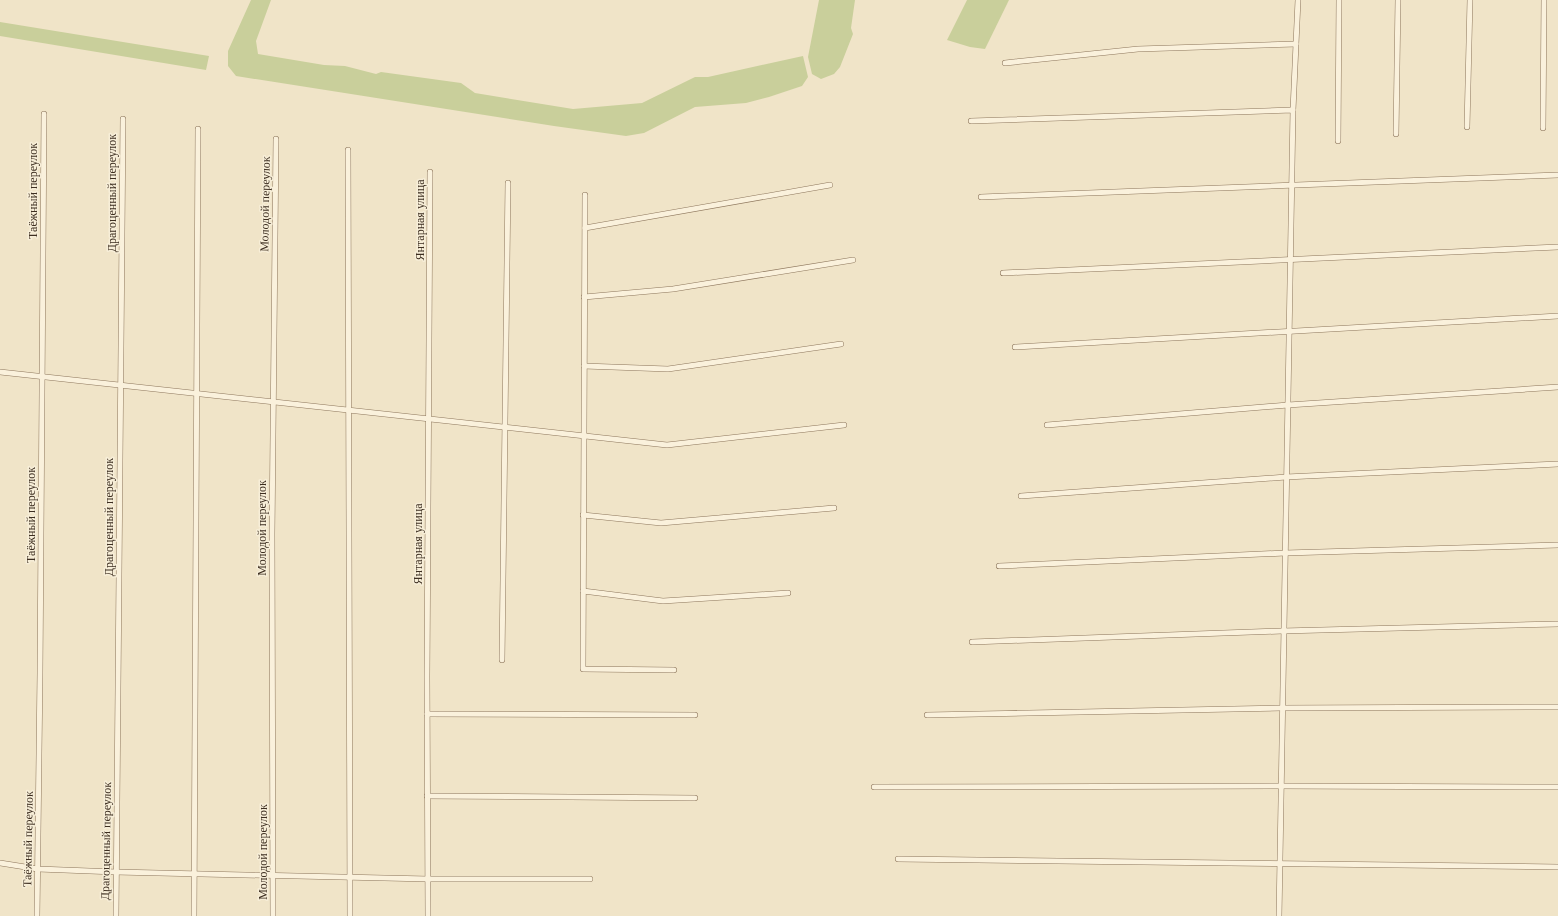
<svg xmlns="http://www.w3.org/2000/svg" width="1558" height="916" font-family="Georgia,serif">
<style>
.green{fill:#c9cf9b}
.lines{fill:none;stroke-linecap:round;stroke-linejoin:round}
.minor-casing{stroke:#8d765c;stroke-width:6}
.minor{stroke:#faf1dc;stroke-width:5}
.labels{text-anchor:middle;stroke-width:3;stroke-linejoin:round;paint-order:stroke}
.street-label{font-size:12px;fill:#3d2e20;stroke:#f7eed8}
</style>
<rect width="100%" height="100%" fill="#f0e4c8"/>
<g class="green">
<path d="M251,0H271L256,41L258,54L324,65L345,66L376,74L381,72L461,83L475,93L573,109L642,103L695,77H708L803,56L808,77L802,86L769,97L746,103L695,107L644,133L626,136L554,126L236,76L228,66V51Z"/>
<path d="M819,0H855L851,28L853,34L840,67L834,74L821,79L812,74L808,57Z"/>
<path d="M967,0H1009L985,49L970,47L947,40Z"/>
<path d="M0,22L209,56L206,70L0,36Z"/>
</g>
<g class="lines">
<defs>
<g id="minor">
<path d="M1005,63L1138,49L1296,44"/>
<path d="M1293,110L1298,0"/>
<path d="M971,121L1293,110L1279,916"/>
<path d="M1467,127L1470,0"/>
<path d="M1543,128L1544,0"/>
<path d="M1396,134L1398,0"/>
<path d="M1338,141L1339,0"/>
<path d="M348,150L350,916"/>
<path d="M585,195L583,669L674,670"/>
<path d="M981,197L1558,175"/>
<path d="M585,228L830,185"/>
<path d="M1003,273L1558,247"/>
<path d="M584,297L673,289L853,260"/>
<path d="M1015,347L1558,316"/>
<path d="M584,366L668,369L841,344"/>
<path d="M0,372L667,445L844,425"/>
<path d="M1047,425L1288,405L1558,387"/>
<path d="M1021,496L1286,477L1558,464"/>
<path d="M583,515L661,523L834,508"/>
<path d="M999,566L1285,553L1558,545"/>
<path d="M583,591L663,601L788,593"/>
<path d="M972,642L1282,631L1558,624"/>
<path d="M502,660L508,183"/>
<path d="M427,714L695,715"/>
<path d="M927,715L1281,708L1558,707"/>
<path d="M874,787L1281,786L1558,787"/>
<path d="M427,796L695,798"/>
<path d="M898,859L1558,867"/>
<path d="M0,863L38,869L116,872L428,879H590"/>
<path d="M37,916L40,673L44,114"/>
<path d="M116,916L123,119"/>
<path d="M194,916L198,129"/>
<path d="M273,916L272,534L276,139"/>
<path d="M428,916L427,677L430,172"/>
</g>
</defs>
<use href="#minor" class="minor-casing"/>
<use href="#minor" class="minor"/>
</g>
<g class="labels">
<g class="street-label">
<text transform="translate(33 191) rotate(-90)" y="4">Таёжный переулок</text>
<text transform="translate(112 193) rotate(-90)" y="4">Драгоценный переулок</text>
<text transform="translate(265 204) rotate(-89)" y="4">Молодой переулок</text>
<text transform="translate(420 220) rotate(-90)" y="4">Янтарная улица</text>
<text transform="translate(31 515) rotate(-90)" y="4">Таёжный переулок</text>
<text transform="translate(109 517) rotate(-90)" y="4">Драгоценный переулок</text>
<text transform="translate(262 528) rotate(-90)" y="4">Молодой переулок</text>
<text transform="translate(418 544) rotate(-90)" y="4">Янтарная улица</text>
<text transform="translate(28 839) rotate(-89)" y="4">Таёжный переулок</text>
<text transform="translate(106 841) rotate(-89)" y="4">Драгоценный переулок</text>
<text transform="translate(263 852) rotate(-90)" y="4">Молодой переулок</text>
</g>
</g>
</svg>
